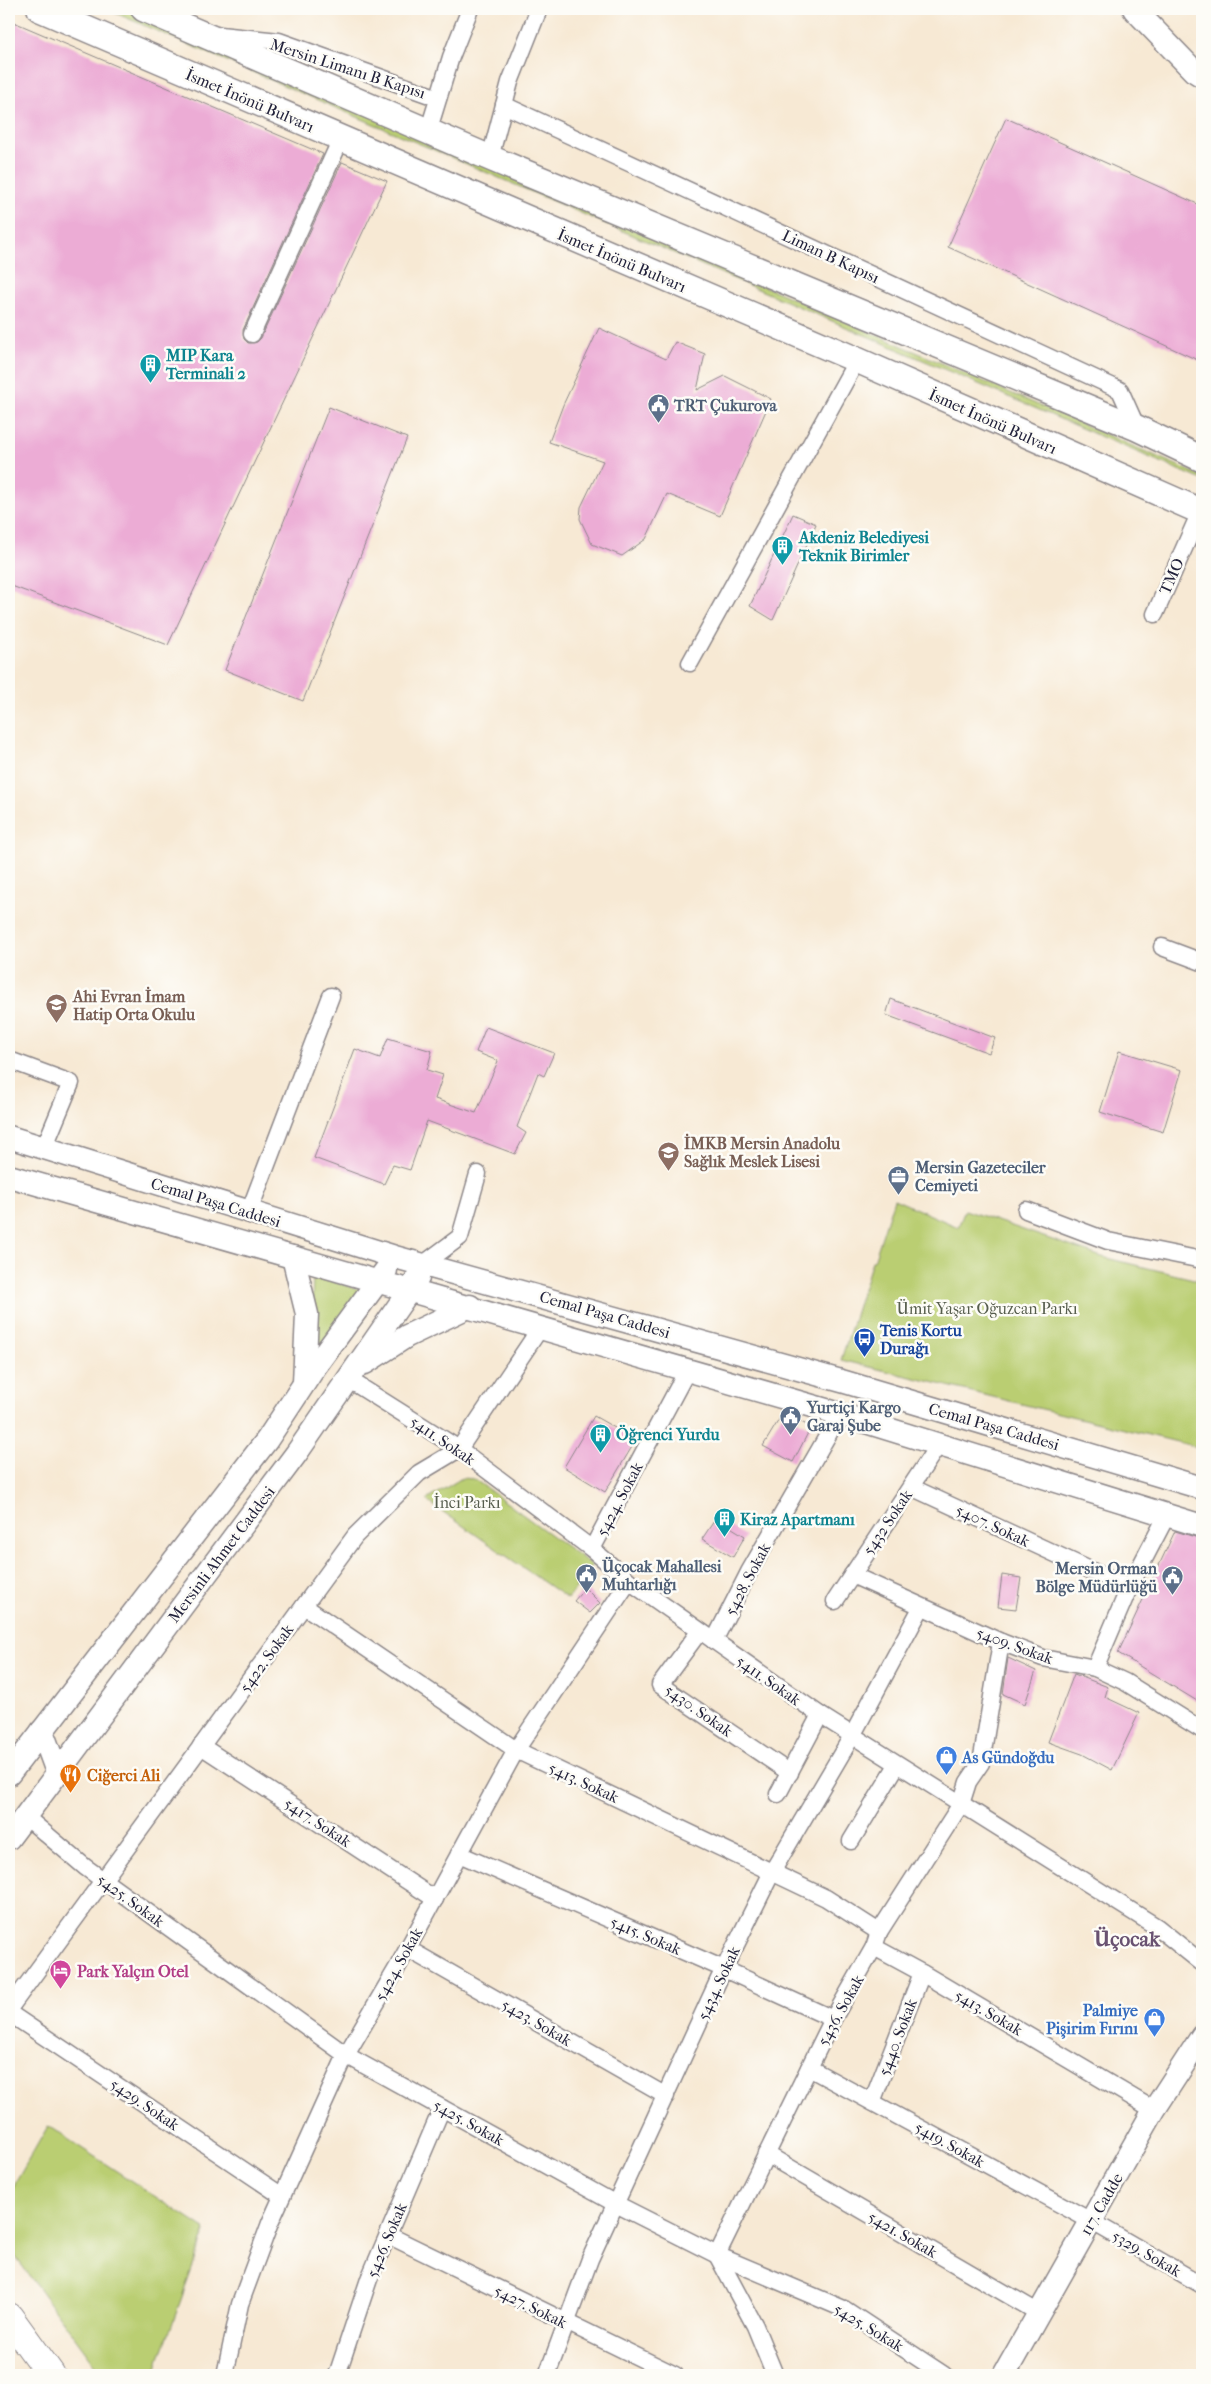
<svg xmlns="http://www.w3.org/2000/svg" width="1211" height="2384" font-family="'IM FELL French Canon',serif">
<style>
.green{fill:#bace72;stroke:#6e7856}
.building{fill:#ecacd5}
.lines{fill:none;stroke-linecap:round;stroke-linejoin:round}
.street-casing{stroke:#8c8688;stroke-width:19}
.secondary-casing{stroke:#8c8688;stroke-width:25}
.primary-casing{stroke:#8c8688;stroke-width:28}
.highway-casing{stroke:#8c8688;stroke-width:30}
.street{stroke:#fff;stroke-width:16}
.secondary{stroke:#fff;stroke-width:22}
.primary{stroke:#fff;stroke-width:25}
.highway{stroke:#fff;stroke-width:28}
.labels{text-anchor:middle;stroke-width:5;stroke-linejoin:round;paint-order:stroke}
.street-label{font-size:16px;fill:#22223b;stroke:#fdfcf7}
.culture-label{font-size:16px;font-weight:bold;fill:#0d838f;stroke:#fdfcf7;text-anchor:start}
.service-label{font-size:16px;font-weight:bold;fill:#4e5e75;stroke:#fdfcf7;text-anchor:start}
.education-label{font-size:16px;font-weight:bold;fill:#785e54;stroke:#fdfcf7;text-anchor:start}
.park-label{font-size:16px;fill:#575e4e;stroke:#fdfcf7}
.transit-label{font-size:16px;font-weight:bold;fill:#164399;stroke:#fdfcf7;text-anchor:start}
.shop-label{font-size:16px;font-weight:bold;fill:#366cbe;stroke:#fdfcf7;text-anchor:start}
.food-label{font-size:16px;font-weight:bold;fill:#c56008;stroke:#fdfcf7;text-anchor:start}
.hotel-label{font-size:16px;font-weight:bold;fill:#b23c85;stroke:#fdfcf7;text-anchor:start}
.district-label{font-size:21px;font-weight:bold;fill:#695271;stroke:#fdfcf7}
</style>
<rect width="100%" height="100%" fill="#fdfcf7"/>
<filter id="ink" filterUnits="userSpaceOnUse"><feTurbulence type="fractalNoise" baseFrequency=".02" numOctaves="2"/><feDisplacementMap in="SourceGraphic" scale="10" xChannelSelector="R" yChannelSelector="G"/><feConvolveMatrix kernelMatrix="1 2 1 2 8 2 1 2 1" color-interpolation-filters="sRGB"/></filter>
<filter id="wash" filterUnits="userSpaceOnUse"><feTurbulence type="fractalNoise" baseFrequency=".0096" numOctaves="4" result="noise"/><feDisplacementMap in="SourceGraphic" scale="20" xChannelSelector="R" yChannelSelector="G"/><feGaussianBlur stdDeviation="1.12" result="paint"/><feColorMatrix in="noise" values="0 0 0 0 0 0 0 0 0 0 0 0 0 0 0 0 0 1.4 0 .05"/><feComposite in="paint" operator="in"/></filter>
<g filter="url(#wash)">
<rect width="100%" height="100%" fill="#f7e9d4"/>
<g class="green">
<path d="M106,9H125L1202,476V480Z"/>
<path d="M894,1199L958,1227L965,1210L1102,1257L1202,1281V1448L841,1360L872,1261H874Z"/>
<path d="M313,1276L362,1290L310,1361Z"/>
<path d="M462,1478L474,1479L592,1565L568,1599L426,1500Z"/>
<path d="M48,2126L206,2230L154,2375H103L9,2248V2194Z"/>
</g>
<g id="blocks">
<g class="building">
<path d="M9,20L323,154L243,330L244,339L248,343L257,342L261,338L342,162L387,181L168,645L9,585Z"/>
<path d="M1006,118L1202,206V362L948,247Z"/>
<path d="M599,328L666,359L675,342L705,354L697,390L725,376L771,399L720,516L667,494L646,539L622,556L592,544L580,519L581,507L603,461L549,442L563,405Z"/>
<path d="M329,407L407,438L303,701L225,670Z"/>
<path d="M793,514L816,524L773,620L750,606Z"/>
<path d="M891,999L995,1038L989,1053L886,1015Z"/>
<path d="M486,1027L554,1053L544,1076L538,1073L517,1127L526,1133L515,1154L427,1121L410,1170L393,1165L384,1184L314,1158L355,1049L380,1058L388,1038L432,1051L427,1070L443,1075L435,1099L476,1113L498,1061L476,1052Z"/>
<path d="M1119,1051L1182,1070L1163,1132L1100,1112Z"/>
<path d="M783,1413L811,1427L793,1462L763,1446Z"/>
<path d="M594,1416L636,1440L605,1492L564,1467Z"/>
<path d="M716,1518L745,1536L733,1557L702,1539Z"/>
<path d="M1175,1531L1202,1539V1704L1118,1653Z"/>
<path d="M1002,1575L1021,1578L1016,1609L998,1607Z"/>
<path d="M585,1588L600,1603L590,1613L574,1601Z"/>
<path d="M1008,1658L1036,1671L1025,1704L1003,1694Z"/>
<path d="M1074,1674L1108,1687L1105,1697L1139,1713L1112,1770L1082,1754L1048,1742Z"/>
</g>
</g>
</g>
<g filter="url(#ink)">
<use href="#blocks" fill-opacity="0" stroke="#8c8688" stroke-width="1"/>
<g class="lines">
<defs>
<g id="street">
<path d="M220,35L279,41L438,98"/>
<path d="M504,105L1120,390L1137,428"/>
<path d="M428,132L451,57L470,9"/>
<path d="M490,158L510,82L539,9"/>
<path d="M252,334L341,139"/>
<path d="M1155,614L1200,512"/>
<path d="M690,663L857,360"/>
<path d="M1162,947L1202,962"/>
<path d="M9,1060L71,1083L44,1148"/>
<path d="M1026,1210L1108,1241L1202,1260"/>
<path d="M249,1212L331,996"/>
<path d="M425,1263L460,1237L478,1174"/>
<path d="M348,1379L459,1449L592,1549L629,1581L820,1715L1157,1927L1202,1963"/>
<path d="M911,1487L1129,1588"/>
<path d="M592,1549L688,1369"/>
<path d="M852,1575L1001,1642L1043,1658L1095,1668L1125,1682L1202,1730"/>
<path d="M835,1601L939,1444"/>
<path d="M304,1606L516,1750L826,1898L879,1932"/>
<path d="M699,1632L660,1685L790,1773"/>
<path d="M714,1641L749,1572L840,1414"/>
<path d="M1095,1668L1129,1588L1167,1515"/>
<path d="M201,1746L435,1899"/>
<path d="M778,1794L820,1715"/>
<path d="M26,1817L85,1867L346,2055L616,2204L717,2255L844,2309L944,2375"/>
<path d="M851,1841L897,1765"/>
<path d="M459,1854L724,1969L833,2019"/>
<path d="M874,1947L922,1973L1154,2110"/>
<path d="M408,1949L666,2096"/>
<path d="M9,2009L355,1536L419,1473L459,1449L541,1327"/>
<path d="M9,2013L282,2196"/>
<path d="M809,2068L1091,2221L1202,2285"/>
<path d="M872,2102L922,1973"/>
<path d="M766,2154L1039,2313"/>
<path d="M388,2235L675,2375"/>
<path d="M225,2375L240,2304L270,2223L346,2055L397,1968L516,1750L629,1581"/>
<path d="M337,2375L369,2279L442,2108"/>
<path d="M547,2375L590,2259L719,1979L772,1872L852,1736L921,1608"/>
<path d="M775,2375L755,2326L717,2255L833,2019L874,1947L879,1932L961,1804L968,1782L981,1763L1001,1642"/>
</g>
<g id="secondary">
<path d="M1134,9L1194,71L1202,76"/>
<path d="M9,1137L395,1257L845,1382L1202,1488"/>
<path d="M9,1176L830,1411L1202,1526"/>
<path d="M293,1257L307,1314L304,1383"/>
<path d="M365,1363L407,1336L470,1306"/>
<path d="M42,1731L57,1772"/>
<path d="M9,1774L267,1440L317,1364L386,1270"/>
<path d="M9,1838L296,1454L418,1278"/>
<path d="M1004,2375L1154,2110L1202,2036"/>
</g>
<g id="primary">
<path d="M40,9L857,360L1202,512"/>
<path d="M144,9L490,158L1137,428L1202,459"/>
</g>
<path id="highway" d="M9,2317L51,2375"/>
</defs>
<use href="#street" class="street-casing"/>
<use href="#secondary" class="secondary-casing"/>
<use href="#primary" class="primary-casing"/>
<use href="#highway" class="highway-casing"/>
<use href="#street" class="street"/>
<use href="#secondary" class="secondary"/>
<use href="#primary" class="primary"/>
<use href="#highway" class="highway"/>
</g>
</g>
<defs>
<symbol id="building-pin" viewBox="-11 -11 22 30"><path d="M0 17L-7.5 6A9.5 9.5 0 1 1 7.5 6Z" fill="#0f9aa8" stroke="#fdfcf7"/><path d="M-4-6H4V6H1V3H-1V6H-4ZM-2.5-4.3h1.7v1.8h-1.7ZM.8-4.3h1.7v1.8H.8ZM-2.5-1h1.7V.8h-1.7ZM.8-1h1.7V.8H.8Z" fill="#fff"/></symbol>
<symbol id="civic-pin" viewBox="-11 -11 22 30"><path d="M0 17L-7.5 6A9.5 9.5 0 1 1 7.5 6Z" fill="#5c6f8a" stroke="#fdfcf7"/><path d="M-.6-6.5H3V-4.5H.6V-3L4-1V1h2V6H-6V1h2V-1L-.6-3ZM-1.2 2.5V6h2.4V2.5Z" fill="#fff"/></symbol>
<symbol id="school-pin" viewBox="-11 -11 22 30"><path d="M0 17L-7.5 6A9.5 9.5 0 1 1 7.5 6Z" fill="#8d6e63" stroke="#fdfcf7"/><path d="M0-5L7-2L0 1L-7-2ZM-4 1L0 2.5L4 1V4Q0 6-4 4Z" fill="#fff"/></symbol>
<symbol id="office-pin" viewBox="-11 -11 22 30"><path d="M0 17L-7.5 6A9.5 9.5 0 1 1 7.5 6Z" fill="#5c6f8a" stroke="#fdfcf7"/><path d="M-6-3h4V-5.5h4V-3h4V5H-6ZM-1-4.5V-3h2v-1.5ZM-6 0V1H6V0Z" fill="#fff"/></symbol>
<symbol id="bus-pin" viewBox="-11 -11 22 30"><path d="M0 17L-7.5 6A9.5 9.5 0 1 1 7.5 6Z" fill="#1a4fb4" stroke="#fdfcf7"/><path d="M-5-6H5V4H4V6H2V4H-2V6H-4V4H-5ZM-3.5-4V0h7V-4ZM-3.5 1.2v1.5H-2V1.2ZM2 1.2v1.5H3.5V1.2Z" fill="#fff"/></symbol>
<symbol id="shop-pin" viewBox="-11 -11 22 30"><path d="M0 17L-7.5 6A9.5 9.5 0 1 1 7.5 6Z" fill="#3f7fe0" stroke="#fdfcf7"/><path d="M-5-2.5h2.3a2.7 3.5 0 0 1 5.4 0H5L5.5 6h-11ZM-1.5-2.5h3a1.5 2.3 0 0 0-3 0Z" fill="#fff"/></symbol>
<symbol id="restaurant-pin" viewBox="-11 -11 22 30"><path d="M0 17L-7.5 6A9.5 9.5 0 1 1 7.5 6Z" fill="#e8710a" stroke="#fdfcf7"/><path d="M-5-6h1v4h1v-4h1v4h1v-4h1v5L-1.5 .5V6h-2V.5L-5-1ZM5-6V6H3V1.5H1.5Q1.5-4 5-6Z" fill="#fff"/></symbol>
<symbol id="hotel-pin" viewBox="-11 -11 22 30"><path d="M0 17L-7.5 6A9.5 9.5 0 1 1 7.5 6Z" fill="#d1479c" stroke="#fdfcf7"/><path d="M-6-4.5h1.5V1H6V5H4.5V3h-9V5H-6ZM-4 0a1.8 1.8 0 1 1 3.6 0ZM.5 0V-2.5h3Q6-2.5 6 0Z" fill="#fff"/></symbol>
</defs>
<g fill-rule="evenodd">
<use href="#building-pin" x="138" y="352" width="25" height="34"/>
<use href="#civic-pin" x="646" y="392" width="25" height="34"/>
<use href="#building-pin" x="770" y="534" width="25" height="34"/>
<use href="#school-pin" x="44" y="992" width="25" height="34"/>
<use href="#school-pin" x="656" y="1140" width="25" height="34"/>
<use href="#office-pin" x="886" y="1164" width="25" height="34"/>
<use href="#bus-pin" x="852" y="1326" width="25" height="34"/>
<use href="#civic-pin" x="778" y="1404" width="25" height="34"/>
<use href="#building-pin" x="588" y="1422" width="25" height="34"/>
<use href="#building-pin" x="712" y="1506" width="25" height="34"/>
<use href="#civic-pin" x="574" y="1562" width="25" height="34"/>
<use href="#civic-pin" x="1160" y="1564" width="25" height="34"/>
<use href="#shop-pin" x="934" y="1744" width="25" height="34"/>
<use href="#restaurant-pin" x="58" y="1762" width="25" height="34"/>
<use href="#hotel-pin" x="48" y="1958" width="25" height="34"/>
<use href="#shop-pin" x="1142" y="2006" width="25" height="34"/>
</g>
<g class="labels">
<g class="street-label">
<text transform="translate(348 68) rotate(18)" y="6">Mersin Limanı B Kapısı</text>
<text transform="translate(250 100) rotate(23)" y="6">İsmet İnönü Bulvarı</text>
<text transform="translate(831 256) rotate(25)" y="6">Liman B Kapısı</text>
<text transform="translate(622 260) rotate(23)" y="6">İsmet İnönü Bulvarı</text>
<text transform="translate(993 421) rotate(24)" y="6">İsmet İnönü Bulvarı</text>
<text transform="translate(1171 576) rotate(-66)" y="6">TMO</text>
<text transform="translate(216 1202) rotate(17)" y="6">Cemal Paşa Caddesi</text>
<text transform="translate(605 1314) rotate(16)" y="6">Cemal Paşa Caddesi</text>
<text transform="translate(994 1426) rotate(16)" y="6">Cemal Paşa Caddesi</text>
<text transform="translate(443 1440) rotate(34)" y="6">5411. Sokak</text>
<text transform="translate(619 1499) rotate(-62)" y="6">5424. Sokak</text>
<text transform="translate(887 1522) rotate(-56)" y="6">5432 Sokak</text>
<text transform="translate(993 1525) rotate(25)" y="6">5407. Sokak</text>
<text transform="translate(221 1554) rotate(-53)" y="6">Mersinli Ahmet Caddesi</text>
<text transform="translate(747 1579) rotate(-62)" y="6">5428. Sokak</text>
<text transform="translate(1015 1645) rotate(20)" y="6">5409. Sokak</text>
<text transform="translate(266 1658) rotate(-54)" y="6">5422. Sokak</text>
<text transform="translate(769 1680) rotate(35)" y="6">5411. Sokak</text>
<text transform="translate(699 1710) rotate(35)" y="6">5430. Sokak</text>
<text transform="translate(584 1782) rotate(25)" y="6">5413. Sokak</text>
<text transform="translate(318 1822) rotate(33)" y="6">5417. Sokak</text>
<text transform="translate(131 1900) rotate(36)" y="6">5425. Sokak</text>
<text transform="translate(646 1935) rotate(23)" y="6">5415. Sokak</text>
<text transform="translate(398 1964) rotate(-61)" y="6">5424. Sokak</text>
<text transform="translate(718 1983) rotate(-65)" y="6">5434. Sokak</text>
<text transform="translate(840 2010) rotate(-61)" y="6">5436. Sokak</text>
<text transform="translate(989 2012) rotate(30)" y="6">5413. Sokak</text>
<text transform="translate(537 2022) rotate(30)" y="6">5423. Sokak</text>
<text transform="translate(897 2037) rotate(-69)" y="6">5440. Sokak</text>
<text transform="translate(145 2104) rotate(34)" y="6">5429. Sokak</text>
<text transform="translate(469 2122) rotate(29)" y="6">5425. Sokak</text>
<text transform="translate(950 2144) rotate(29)" y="6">5419. Sokak</text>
<text transform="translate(1101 2204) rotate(-60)" y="6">117. Cadde</text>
<text transform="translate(903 2234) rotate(30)" y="6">5421. Sokak</text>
<text transform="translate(386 2240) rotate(-67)" y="6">5426. Sokak</text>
<text transform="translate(1147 2253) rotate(30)" y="6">5329. Sokak</text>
<text transform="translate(531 2306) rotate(26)" y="6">5427. Sokak</text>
<text transform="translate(869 2327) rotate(31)" y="6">5425. Sokak</text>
</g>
<g class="culture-label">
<text x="166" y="361">MIP Kara<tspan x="166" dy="18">Terminali 2</tspan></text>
<text x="799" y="543">Akdeniz Belediyesi<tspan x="799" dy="18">Teknik Birimler</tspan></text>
<text x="616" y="1440">Öğrenci Yurdu</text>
<text x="740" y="1525">Kiraz Apartmanı</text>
</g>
<g class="service-label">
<text x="674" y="411">TRT Çukurova</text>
<text x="915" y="1173">Mersin Gazeteciler<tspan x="915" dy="18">Cemiyeti</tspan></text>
<text x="807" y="1413">Yurtiçi Kargo<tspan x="807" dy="18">Garaj Şube</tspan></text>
<text x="602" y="1572">Üçocak Mahallesi<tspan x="602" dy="18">Muhtarlığı</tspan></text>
<text x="1157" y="1574" text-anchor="end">Mersin Orman<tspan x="1157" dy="18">Bölge Müdürlüğü</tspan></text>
</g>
<g class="education-label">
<text x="73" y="1002">Ahi Evran İmam<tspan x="73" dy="18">Hatip Orta Okulu</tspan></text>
<text x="684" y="1149">İMKB Mersin Anadolu<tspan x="684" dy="18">Sağlık Meslek Lisesi</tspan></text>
</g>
<g class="park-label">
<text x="987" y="1314">Ümit Yaşar Oğuzcan Parkı</text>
<text x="467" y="1508">İnci Parkı</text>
</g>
<g class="transit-label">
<text x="880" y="1336">Tenis Kortu<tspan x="880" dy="18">Durağı</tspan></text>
</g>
<g class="shop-label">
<text x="962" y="1763">As Gündoğdu</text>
<text x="1138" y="2016" text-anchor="end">Palmiye<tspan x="1138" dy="18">Pişirim Fırını</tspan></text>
</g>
<g class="food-label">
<text x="87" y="1781">Ciğerci Ali</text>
</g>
<g class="hotel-label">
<text x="77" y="1977">Park Yalçın Otel</text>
</g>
<g class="district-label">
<text x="1127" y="1946">Üçocak</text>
</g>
</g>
<rect width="1211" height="2384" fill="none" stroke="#fdfcf7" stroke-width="30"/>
</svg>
